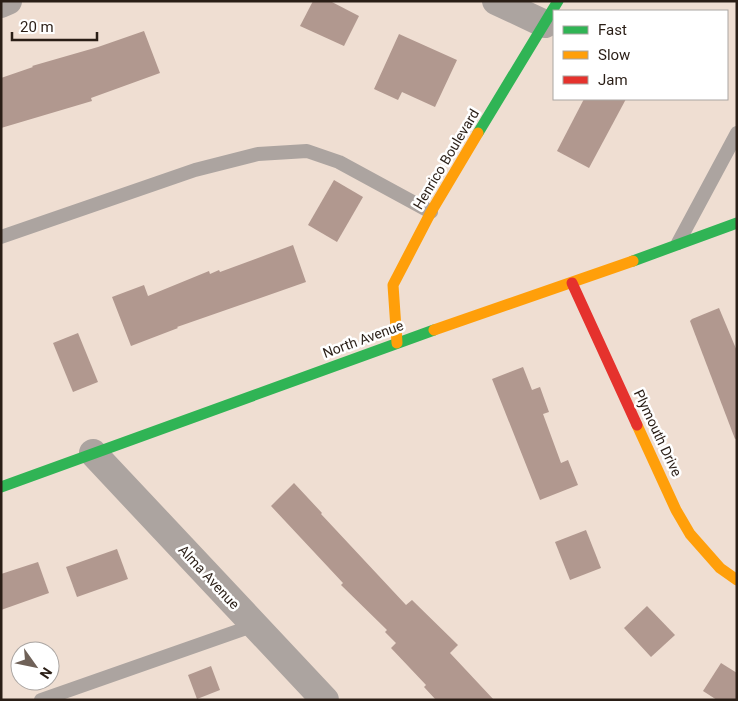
<svg xmlns="http://www.w3.org/2000/svg" width="738" height="701" font-family="Roboto,sans-serif">
<style>
.building{fill:#b1988f}
.lines{fill:none;stroke-linecap:round;stroke-linejoin:round}
.lane{stroke:#aca4a0;stroke-width:14}
.street{stroke:#aca4a0;stroke-width:28}
.fast{stroke:#30b455;stroke-width:11}
.slow{stroke:#ff9f0a;stroke-width:11}
.jam{stroke:#e5322d;stroke-width:11}
.labels{text-anchor:middle;stroke-width:5;stroke-linejoin:round;paint-order:stroke}
.street-label{font-size:14px;fill:#2a1e16;stroke:#fff}
</style>
<rect width="100%" height="100%" fill="#efded2"/>
<g class="building">
<path d="M313,1H330L359,16L344,46L300,26Z"/>
<path d="M144,31L160,73L91,98L92,101L1,128V78L33,67L32,66L98,47Z"/>
<path d="M399,34L457,60L435,107L402,92L398,100L374,89Z"/>
<path d="M584,99H626L589,168L557,151Z"/>
<path d="M334,180L363,197L337,242L308,225Z"/>
<path d="M293,245L306,282L177,327L178,328L131,346L112,297L144,285L148,296L209,271L210,274L219,270L220,272Z"/>
<path d="M719,308L737,351V438L735,439L690,321L692,319Z"/>
<path d="M78,333L98,382L73,392L53,343Z"/>
<path d="M523,367L532,390L540,387L549,412L543,414L561,463L568,460L578,485L540,500L492,379Z"/>
<path d="M294,483L322,513L321,514L406,605L412,600L458,645L450,653L494,700H436L424,687L426,685L391,648L396,643L385,632L387,630L341,585L343,583L271,506Z"/>
<path d="M586,530L601,568L570,580L555,542Z"/>
<path d="M117,549L128,579L77,597L66,567Z"/>
<path d="M38,562L49,593L1,610V574Z"/>
<path d="M647,606L675,635L651,657L624,628Z"/>
<path d="M721,663L737,673V700H717L703,691Z"/>
<path d="M211,666L220,690L197,699L188,675Z"/>
</g>
<g class="lines">
<g class="lane">
<path d="M1,237L195,170L258,154L307,151L339,162L431,212"/>
<path d="M678,243L737,133"/>
<path d="M41,700L255,625"/>
</g>
<g class="street">
<path d="M496,1L545,24"/>
<path d="M1,4L8,1"/>
<path d="M93,453L325,700"/>
</g>
<g class="fast">
<path d="M478,133L558,1"/>
<path d="M633,261L737,223"/>
<path d="M1,487L434,330"/>
</g>
<g class="slow">
<path d="M434,330L633,261"/>
<path d="M397,343L393,285L431,212L478,133"/>
<path d="M637,425L676,510L690,534L720,568L737,580"/>
</g>
<path class="jam" d="M572,283L637,425"/>
</g>
<g class="labels">
<g class="street-label">
<text transform="translate(446 159) rotate(-59)" y="5">Henrico Boulevard</text>
<text transform="translate(363 339) rotate(-20)" y="5">North Avenue</text>
<text transform="translate(658 433) rotate(65)" y="5">Plymouth Drive</text>
<text transform="translate(209 577) rotate(47)" y="5">Alma Avenue</text>
</g>
</g>
<rect width="738" height="701" fill="none" stroke="#2a1e16" stroke-width="5"/>
<rect x="553" y="10" width="175" height="90" fill="#ffffff" stroke="#aaa5a2"/>
<rect x="563" y="26" width="25" height="8" fill="#30b455" stroke="#aaa5a2"/>
<text x="598" y="35" font-size="15" fill="#2a1e16">Fast</text>
<rect x="563" y="51" width="25" height="8" fill="#ff9f0a" stroke="#aaa5a2"/>
<text x="598" y="60" font-size="15" fill="#2a1e16">Slow</text>
<rect x="563" y="76" width="25" height="8" fill="#e5322d" stroke="#aaa5a2"/>
<text x="598" y="85" font-size="15" fill="#2a1e16">Jam</text>
<g transform="translate(35 666) rotate(123)"><circle r="24" fill="#ffffff" stroke="#aaa5a2"/>
<path d="M0-4L9 19L0 12L-9 19Z" fill="#6f6158"/>
<text y="-8" font-size="14" font-weight="bold" text-anchor="middle" fill="#2a1e16">N</text>
</g>
<path d="M12 32v8h85v-8" fill="none" stroke="#2a1e16" stroke-width="2.5"/>
<text x="20" y="32" font-size="15" fill="#2a1e16" stroke="#ffffff" stroke-width="4" paint-order="stroke">20 m</text>
</svg>
